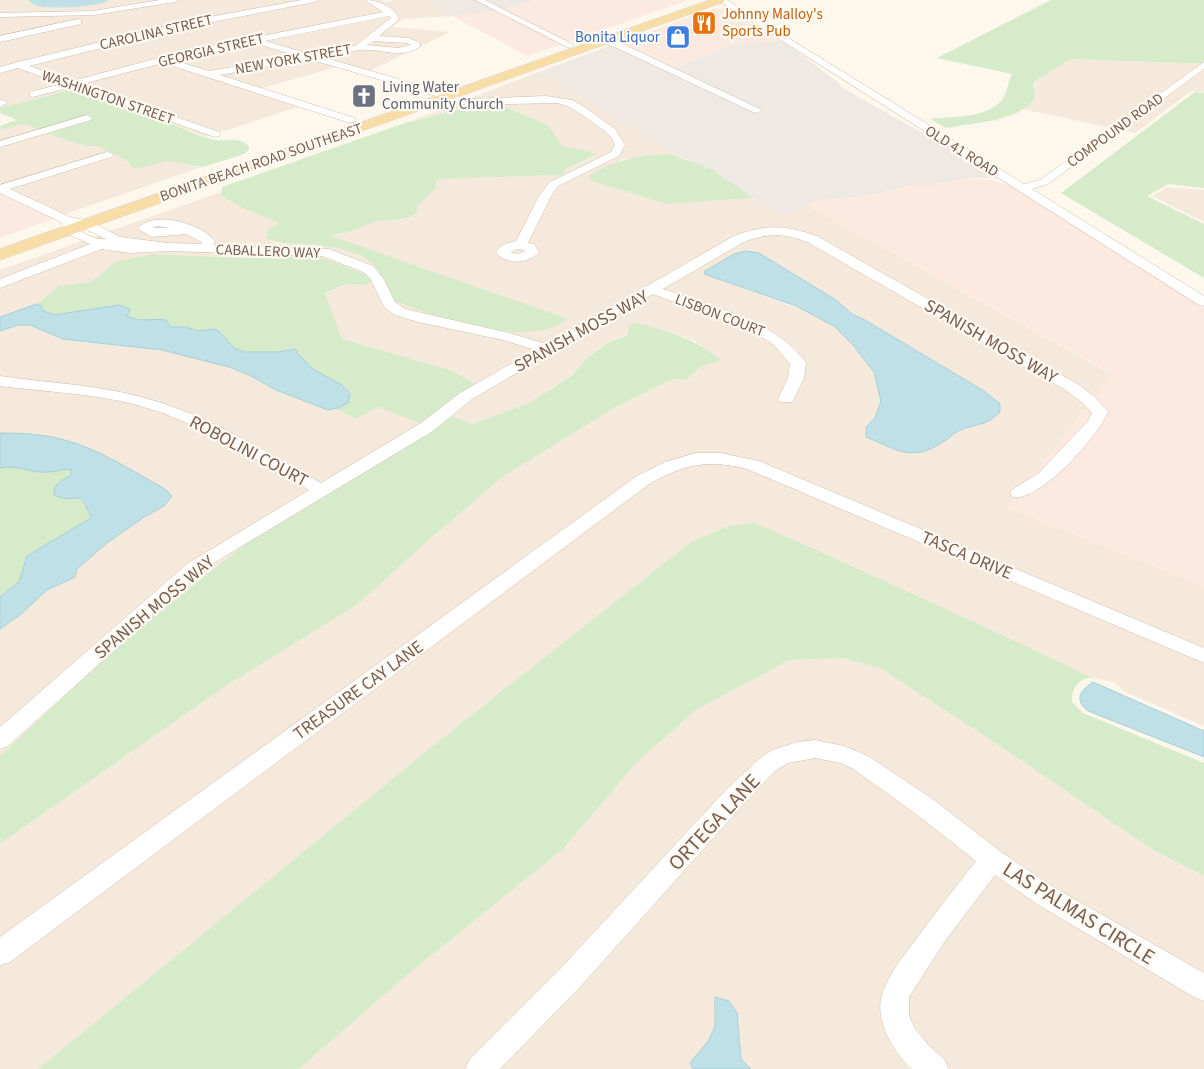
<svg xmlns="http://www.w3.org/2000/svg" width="1204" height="1069" font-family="'Source Sans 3',sans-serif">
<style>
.residential{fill:#f4e9da;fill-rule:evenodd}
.commercial{fill:#fceae0}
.industrial{fill:#efe9e4}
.green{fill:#d6ebc9}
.water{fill:#c0e0e7;stroke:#a6cfd9}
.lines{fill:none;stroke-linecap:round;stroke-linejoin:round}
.river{fill:#c0e0e7;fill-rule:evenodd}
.minor-casing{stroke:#d0bfb0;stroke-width:1}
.major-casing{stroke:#dcd5d1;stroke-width:1}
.minor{fill:#fff;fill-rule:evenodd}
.major{fill:#f9dda6;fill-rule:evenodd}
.labels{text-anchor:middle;stroke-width:4.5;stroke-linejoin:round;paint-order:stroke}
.far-food-label{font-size:15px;fill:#c56008;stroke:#fffaf3;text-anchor:start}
.far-street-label{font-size:15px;fill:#795e4e;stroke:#fffaf3}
.far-shop-label{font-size:15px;fill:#366cbe;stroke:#fffaf3;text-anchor:end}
.far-worship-label{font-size:15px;fill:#5b616d;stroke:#fffaf3;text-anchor:start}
.street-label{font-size:18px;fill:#795e4e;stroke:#fffaf3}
.near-street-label{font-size:21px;fill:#795e4e;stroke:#fffaf3}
</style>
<rect width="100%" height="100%" fill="#fdf7ec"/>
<g class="residential">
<path d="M0,0H386L381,1L384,2L393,1L391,0H425L453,16L403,19L392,27L450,32L369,71L346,64L256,90L304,105L206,137L166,121L150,120L160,118L78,88L0,108Z"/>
<path d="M1071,59L1204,64V71L1202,72L1204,74V92L1191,91L1135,133L1023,109L1029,105L1036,80Z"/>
<path d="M539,72L681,157L671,154L623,159L590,175L591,180L667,204L753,198L785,215L807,205L1113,375L1008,508L1204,586V726L1128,693L1113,682L1093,678L755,523L691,542L440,740L38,1069H0V844L224,687L358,604L432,537L505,475L614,408L673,379L686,380L700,367L721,360L695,341L665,330L629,334L608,342L587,358L572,374L529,403L472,424L442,413L450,370L342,339L325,293L345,284L365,285L376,278L316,256L246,258L153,254L117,261L91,282L57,287L36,305L0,317V270L221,192V196L245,209L279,223L267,231V239L277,244L300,243L347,249L372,263L383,278L477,326L325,234L338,235L373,222L404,219L417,209V206L435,189L437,181L441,179L557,175L563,174L565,169L594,157V153L572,150L560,145L552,130L546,124L505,107L465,108L411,121ZM746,251L759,253L836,300L852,314L865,320L984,391L980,426L961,430L951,435L943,442L921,452L906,453L892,449L867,437L866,427L875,418L881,400L874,372L853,345L834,326L811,313L704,274Z"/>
<path d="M25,124L59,138L86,146L99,145L126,160L128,164L145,167L169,161L201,167L63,215L11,192L0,196V130Z"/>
<path d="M1167,187L1204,190V222L1152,196Z"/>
<path d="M18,325H30L63,339L162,350L229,367L249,375L276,390L328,410L336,409L356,419L378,406L432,427L262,531L128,637L0,756V629L20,615L47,590L74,577L77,569L107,543L144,517L164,506L98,453L62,439L28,434L0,433V331Z"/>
<path d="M843,658L880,668L997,744L1153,850L1204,876V1069H751L741,1059L737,1013L714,1011L715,1026L709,1040L690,1063L693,1069H299L407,975L563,849L636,763L697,709L790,660Z"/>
</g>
<g class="commercial">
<path d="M534,0H689L527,56L453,16L499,11Z"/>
<path d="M715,8L727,10L781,41L768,43L753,41L731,45L674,68L617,43Z"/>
<path d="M965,178L990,180L1014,186L1204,305V586L1007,508L1113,374L807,205L814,201L873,195L911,185H934Z"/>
<path d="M11,192L63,215L0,238V196Z"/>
</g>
<g class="industrial">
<path d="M425,0H534L499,11L453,16Z"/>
<path d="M753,41L768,43L781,41L787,44L839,83L841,87L1002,178H965L934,185H911L873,195L814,201L806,207L785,215L738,189L718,173L681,157L539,72L617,43L674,68L731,45Z"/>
</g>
<g class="green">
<path d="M1051,0H1204V64L1071,59L1036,80L1033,85L1035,97L1029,105L1017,113L996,120L946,128L930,119C952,116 986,119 1002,100C1007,94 1008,81 1012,74L937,58Z"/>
<path d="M78,88L161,118L154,120C176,122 194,136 215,140C226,142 243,136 249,147L248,151L242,155L203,167L169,161L145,167L133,168L126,160L99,146H86L59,138L25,124L0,130V126L17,120L0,113V108Z"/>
<path d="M1195,92L1204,93V188L1168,184L1147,196L1204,224V278L1061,193Z"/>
<path d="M505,107L546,124L552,130L561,145C571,150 589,149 596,155L565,169L563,174L557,175L441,179L437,181L435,189L417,206V212C406,223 386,218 372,223C357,228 345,235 328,235L568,319C562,322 557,326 551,328C507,342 434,316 392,300C387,288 382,272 371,263C352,247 325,246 301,244C288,243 279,244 267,239V231L279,223L245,209L221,196L222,187L405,123L465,108Z"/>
<path d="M671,154L711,169L753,198L667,204L595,182L589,178L590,175C618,159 638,155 671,154Z"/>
<path d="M153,254L246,258L316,256L376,278L365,285L345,284L325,293L342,339L450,370L480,387L443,413L472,424L529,403L572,375L587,358L609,342L628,335L629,327L635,323C667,330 696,339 721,360L700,367L686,380L673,379L614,408L505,475L432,537L358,604L224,687L0,844V756L128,637L262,531L431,427L378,407L356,419L336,409L350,394L342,385L311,368L299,352L292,349L278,352H245L234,348L219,331L214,329L198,331L186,327H169L159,319C148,322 137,321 127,316L126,307L119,305L55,315L43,311L36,305L58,286L91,282L117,261Z"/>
<path d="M14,466L57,470L62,468L72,470L71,475L57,484L62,498C84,499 83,498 91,519L27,556L19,582L0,597V468Z"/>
<path d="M755,523C868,573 981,625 1093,678C1079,677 1071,689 1072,702L1083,713L1204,763V876L1153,850L997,744L880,668L843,658L790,660L697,709L636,763L563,849L407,975L299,1069H38L440,740L691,542L729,526Z"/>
</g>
<g class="water">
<path d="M746,251L759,253L836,300L852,314L865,320L984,391L1000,404V412C983,428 977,423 958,431C952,434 949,439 943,442C911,463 896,449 866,437V427L875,418L881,401L874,372L853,345L834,326L796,306L704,274L705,271L734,254Z"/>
<path d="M37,304L41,306L43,311L55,315L119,305L130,309L127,316C141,323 152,318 166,320L170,327H186L198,331L214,329L219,331L234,348L245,352H278L295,349L311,368L342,385L350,394L348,403L338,408L328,410L276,390L249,375L229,367L162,350L63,339L30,325H18L0,331V317Z"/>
<path d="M0,433C20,433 41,434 61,439C98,448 132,471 165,489L172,496L164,506L144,517L107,543L77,569L75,577L47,590L20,615L0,629V597L19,582L27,556L91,518C79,485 78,506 54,495C53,484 63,480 71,475L72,470C62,468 58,472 48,472C32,474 19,464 0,468Z"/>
<path d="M1093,682L1204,731V757L1088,711C1074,700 1080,690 1093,682Z"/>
<path d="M715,997L729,1001L737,1013L741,1059L751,1069H693L690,1063L709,1040L715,1026Z"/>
</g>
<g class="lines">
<path class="river" d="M29,0H109C101,7 46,10 35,5C32,4 31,2 29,0Z"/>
<defs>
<g id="minor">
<path d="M160,0H179L175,2L93,15L0,17V13L93,11Z"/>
<path d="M302,0H318L314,2L183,28L29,66L72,81L185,51L383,12L365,0C376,0 396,7 399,19L379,36L409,38L420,43V47C398,60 383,48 361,50C348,51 335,55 322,57L468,99L546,96L572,100L583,106L615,129L625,145L619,156L558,186L551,196L528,243L534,244L539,252C529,264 507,265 496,253C499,244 508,243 516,241L539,196L550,182L611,152L615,145L612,138L605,131L572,108L558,103L467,105L309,59L220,75L355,118L356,120L355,122H347L163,63L82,84L219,132L220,134L219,136L215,137L71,87L33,97L30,96V92L62,84L18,68L0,73V67L18,62L183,22ZM389,16L391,18L355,46L310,54L265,41ZM373,41L407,43L411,45L398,48L367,45ZM254,43L298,56L209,71L173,60ZM517,249L524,250L525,251L518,254L510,252Z"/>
<path d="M475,0H485L574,45L570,48L567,47Z"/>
<path d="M718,0H727L1024,184L1040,180L1204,62V69L1048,184L1032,189L1204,296V306L1199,305Z"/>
<path d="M78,19L81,20V24L0,42V36Z"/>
<path d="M593,34L623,44L762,110L757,113L753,112L617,48L590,39V35Z"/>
<path d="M0,100L6,101L7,103L0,107Z"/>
<path d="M87,115L92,118L91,120L0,147V141Z"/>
<path d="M107,152L111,153L113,155L111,157L10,189L70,217L90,221L120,237L168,243L201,244L202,242L186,234L152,237L138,229C153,209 202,224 215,241L214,245L329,249L373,266L383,278L395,302L405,309L513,334L546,344L734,236C766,224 785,225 817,236L1076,383L1095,397L1108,412C1099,435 1039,503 1013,497L1010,493L1013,489L1039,473L1087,422L1092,413L1083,403L1064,389L807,242C784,233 767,233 744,242L663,289C710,306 776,320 806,363L804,378L792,402H780L778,399L788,378L790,364L774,345L754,332L653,294L472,399L433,431L217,561L201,572L8,746L0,749V727L187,564L309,490C249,456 189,415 120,401C81,393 40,391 0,386V376C41,382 84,384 125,393C196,408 258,447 321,483L421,423L460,393L535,350L503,340L418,322L395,315L385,308L370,278L363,272L322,256L168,251L129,253L102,249L0,288V279L90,244L66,233L61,222L0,193V185ZM74,225L82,227L106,239C97,241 80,233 74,225ZM157,226L170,228H152Z"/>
<path d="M696,453H721L759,461L1204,648V663L747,469C707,459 685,464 649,484L10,962L0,965V937L637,476L665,462Z"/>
<path d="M815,740L844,746L868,756L934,800L1001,852L1055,888L1204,973V1001L1194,997L1037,904L995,875L945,941L909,997V1016L914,1027L928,1045L944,1059L949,1069H912C894,1053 874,1020 882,995C887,977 900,961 911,946C932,917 954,889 976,861L916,814L852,768L840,763L815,758L788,763L775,771L742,806L580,987L500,1069H465L470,1059L560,969L724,792L759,759L772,750L797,742Z"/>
</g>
<path id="major" d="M710,0H725L724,2L0,260V249Z"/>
</defs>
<use href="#minor" class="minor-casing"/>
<use href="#major" class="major-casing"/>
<use href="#minor" class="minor"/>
<use href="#major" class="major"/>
</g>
<defs>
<symbol id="restaurant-square" viewBox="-11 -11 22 22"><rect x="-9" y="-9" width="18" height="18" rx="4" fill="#e8710a" stroke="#fffaf3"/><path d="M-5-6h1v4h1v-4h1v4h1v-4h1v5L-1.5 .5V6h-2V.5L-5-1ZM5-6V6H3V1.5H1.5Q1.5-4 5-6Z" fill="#fff"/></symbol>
<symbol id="shop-square" viewBox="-11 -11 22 22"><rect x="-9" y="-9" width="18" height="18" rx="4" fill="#3f7fe0" stroke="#fffaf3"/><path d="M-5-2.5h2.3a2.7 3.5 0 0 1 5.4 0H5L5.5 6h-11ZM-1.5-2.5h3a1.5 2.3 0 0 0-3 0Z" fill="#fff"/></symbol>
<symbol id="church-square" viewBox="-11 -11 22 22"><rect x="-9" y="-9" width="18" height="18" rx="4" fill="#6b7280" stroke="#fffaf3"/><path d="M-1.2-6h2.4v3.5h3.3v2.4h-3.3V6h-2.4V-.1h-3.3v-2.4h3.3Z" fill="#fff"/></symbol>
</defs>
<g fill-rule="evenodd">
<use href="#restaurant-square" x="690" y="9" width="28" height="28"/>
<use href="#shop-square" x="664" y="23" width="28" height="28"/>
<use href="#church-square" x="350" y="82" width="28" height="28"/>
</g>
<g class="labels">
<g class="far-food-label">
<text x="722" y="19">Johnny Malloy's<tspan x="722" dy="17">Sports Pub</tspan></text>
</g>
<g class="far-street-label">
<text transform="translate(156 32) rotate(-13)" y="5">CAROLINA STREET</text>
<text transform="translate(211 50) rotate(-13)" y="5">GEORGIA STREET</text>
<text transform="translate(293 59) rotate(-10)" y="5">NEW YORK STREET</text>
<text transform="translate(108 97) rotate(19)" y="5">WASHINGTON STREET</text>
<text transform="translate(1115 130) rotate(-36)" y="5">COMPOUND ROAD</text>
<text transform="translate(962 151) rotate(32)" y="5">OLD 41 ROAD</text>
<text transform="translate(261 162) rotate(-19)" y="5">BONITA BEACH ROAD SOUTHEAST</text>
<text transform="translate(268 251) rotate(2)" y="5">CABALLERO WAY</text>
<text transform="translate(720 315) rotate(21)" y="5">LISBON COURT</text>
</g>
<g class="far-shop-label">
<text x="660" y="42">Bonita Liquor</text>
</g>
<g class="far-worship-label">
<text x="382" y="92">Living Water<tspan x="382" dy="17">Community Church</tspan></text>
</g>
<g class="street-label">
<text transform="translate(581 331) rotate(-29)" y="6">SPANISH MOSS WAY</text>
<text transform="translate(991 341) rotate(30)" y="6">SPANISH MOSS WAY</text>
<text transform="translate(249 451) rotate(28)" y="6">ROBOLINI COURT</text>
<text transform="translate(967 555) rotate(23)" y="6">TASCA DRIVE</text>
<text transform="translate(154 607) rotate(-40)" y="6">SPANISH MOSS WAY</text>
<text transform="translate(358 690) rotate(-36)" y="6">TREASURE CAY LANE</text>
</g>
<g class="near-street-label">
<text transform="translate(714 822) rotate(-47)" y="7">ORTEGA LANE</text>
<text transform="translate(1079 913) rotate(32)" y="7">LAS PALMAS CIRCLE</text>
</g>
</g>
</svg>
